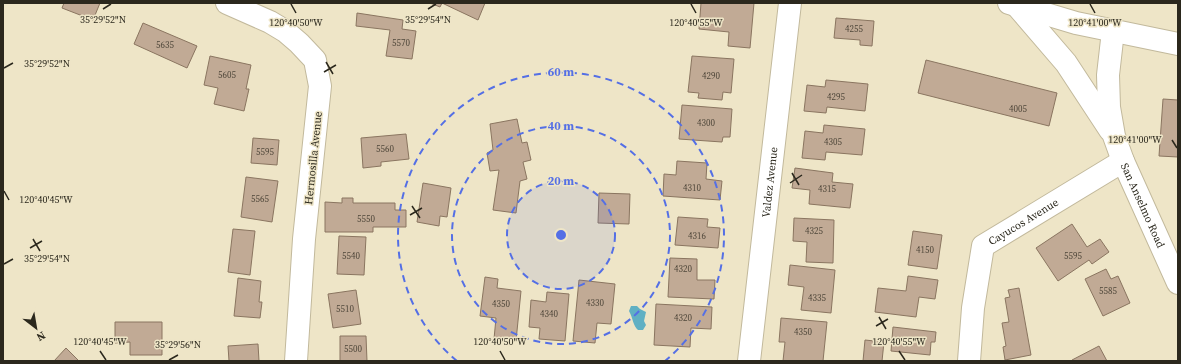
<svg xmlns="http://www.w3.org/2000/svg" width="1181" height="364" font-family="'Source Serif 4',serif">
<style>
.water{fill:#60b0c3}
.building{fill:#c1aa95;stroke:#8a7560}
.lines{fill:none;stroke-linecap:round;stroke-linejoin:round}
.minor-casing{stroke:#c2b99c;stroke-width:24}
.major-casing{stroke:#c2b99c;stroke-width:24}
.minor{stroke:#fff;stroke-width:22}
.major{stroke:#fff;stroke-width:22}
.ticks{fill:none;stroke:#2b281d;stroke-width:1.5}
.ring{fill:none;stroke:#546fe5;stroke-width:2;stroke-dasharray:7 5}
.labels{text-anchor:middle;stroke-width:3;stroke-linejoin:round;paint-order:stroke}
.number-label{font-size:9px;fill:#50483b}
.street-label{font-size:11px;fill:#2b281d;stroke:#eee5c7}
.ticks-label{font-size:10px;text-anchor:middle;fill:#2b281d;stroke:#eee5c7;stroke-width:3;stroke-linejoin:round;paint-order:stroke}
.centre{fill:#546fe5;stroke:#eee5c7;stroke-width:2}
.ring-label{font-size:12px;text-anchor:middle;font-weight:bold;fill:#546fe5;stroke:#eee5c7;stroke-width:3;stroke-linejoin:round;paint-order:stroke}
</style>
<rect width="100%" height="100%" fill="#eee5c7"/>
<path class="water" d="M631,306H637L640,309L646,312L644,321L646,325L643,330H638C633,326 633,318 629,311Z"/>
<g class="building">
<path d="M64,3H100L93,20L62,8Z"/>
<path d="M430,3H485L478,20L442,3L440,7Z"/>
<path d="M701,3H754L750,48L728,46L729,32L699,29Z"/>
<path d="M357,13L403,20L402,29L416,31L412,59L386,56L390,30L356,26Z"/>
<path d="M836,18L874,21L872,46L860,45V40L834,38Z"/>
<path d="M143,23L197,46L187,68L134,44Z"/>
<path d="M210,56L251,65L246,89H249L244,111L214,104L218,88L204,85Z"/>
<path d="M692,56L734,59L731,93L723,92L722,100L698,98L699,93L688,92Z"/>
<path d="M926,60L1057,93L1049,126L918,93Z"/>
<path d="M826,80L868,84L865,111L827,107L826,113L804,111L807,85L825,87Z"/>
<path d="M1163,99L1178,100V157L1159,156Z"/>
<path d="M682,105L732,109L730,137H723L722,142L679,139Z"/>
<path d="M517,119L522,143L527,142L531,160L523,162L527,179L520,181L516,213L493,210L499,170L490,171L487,153L493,150L490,124Z"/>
<path d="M824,125L865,129L862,155L826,152L825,160L802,158L805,131L823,133Z"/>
<path d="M406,134L409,159L381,162V166L363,168L361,138Z"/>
<path d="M253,138L279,140L277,165L251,163Z"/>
<path d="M677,161L707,163L706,179L722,181L720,200L663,196L664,174L676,175Z"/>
<path d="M795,168L833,173L832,182L853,184L850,208L809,204L810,190L792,188Z"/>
<path d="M246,177L278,181L272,222L241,217Z"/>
<path d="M423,183L451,188L447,217L440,216L439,226L417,222Z"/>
<path d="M599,193L630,194L629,224L598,223Z"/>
<path d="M342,198H353V203H395V210H406V227H373V232H325V202L342,203Z"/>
<path d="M678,217L708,219L707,227L720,228L718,248L675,245Z"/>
<path d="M794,218L834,220L833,263L806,262L807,242L793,241Z"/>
<path d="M1072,224L1087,247L1100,239L1109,252L1092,264L1089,260L1058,281L1036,248Z"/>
<path d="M233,229L255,231L250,275L228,272Z"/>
<path d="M913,231L942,235L937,269L908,265Z"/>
<path d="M339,236L366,237L364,275L337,274Z"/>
<path d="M670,258L697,259V280H715L714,299L668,297Z"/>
<path d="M790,265L835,270L831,313L801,310L804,287L788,285Z"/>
<path d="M1106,269L1111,279L1118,276L1130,303L1103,316L1085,279Z"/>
<path d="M908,276L938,280L935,299L919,297L916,317L875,312L878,288L906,291Z"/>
<path d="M485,277L498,279L497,288L521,291L516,341L494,339L496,318L480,316Z"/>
<path d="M238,278L261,281L259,302H262L260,318L234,316Z"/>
<path d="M579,280L615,284L611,324L597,323L595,343L573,341Z"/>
<path d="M1019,288L1031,355L1005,360L1003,347L1006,346L1002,323L1009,322L1005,298L1010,297L1008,290Z"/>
<path d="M356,290L361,324L333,328L328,294Z"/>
<path d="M547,292L569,294L565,341L539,339L540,328L529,327L531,300L546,302Z"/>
<path d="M656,304L712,307L711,329L691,328L690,347L654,345Z"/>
<path d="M781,318L827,322L823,361H783L785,342H779Z"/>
<path d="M115,322H162V355H130V342L115,343Z"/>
<path d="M893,327L936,332L935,342H931L930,355L891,351Z"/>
<path d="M340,336H366L367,361H340Z"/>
<path d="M865,340L884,342L882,361H863Z"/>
<path d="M258,344L259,361H229L228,346Z"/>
<path d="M1099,346L1107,361H1072V360Z"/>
<path d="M66,348L79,361H54Z"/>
</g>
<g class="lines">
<defs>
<g id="minor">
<path d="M227,3L270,22L285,31L299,43L315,60L320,86L304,239L296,361"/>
<path d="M1017,6L1066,63L1110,130"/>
<path id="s1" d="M1113,31L1108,75L1109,107L1114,136L1123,161L1178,283"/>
<path id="s2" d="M749,361L790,3"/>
<path id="s3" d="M969,361L973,308L983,246L1123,161"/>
</g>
<path id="major" d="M1009,3L1076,23L1178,44"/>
</defs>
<use href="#minor" class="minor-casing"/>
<use href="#major" class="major-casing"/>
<use href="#minor" class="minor"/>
<use href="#major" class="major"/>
</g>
<path class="ticks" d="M291,4L296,13M691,4L696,13M1090,4L1095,13M103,9L111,4M428,9L436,4M326,62L333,74M4,68L13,63M324,72L336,65M1172,140L1177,148M792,173L799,185M790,183L802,175M4,191L9,200M412,206L420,218M410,215L422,208M33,239L40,251M30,248L42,241M4,264L13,259M879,317L886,329M876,326L888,319M100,351L106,360M500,351L505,360M899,351L905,360M169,360L178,355"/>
<circle cx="561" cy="235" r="54" fill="#546fe5" fill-opacity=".12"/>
<g class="ring">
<circle cx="561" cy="235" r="54"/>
<circle cx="561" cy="235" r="109"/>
<path d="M457 361A163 163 0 1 1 665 361"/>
</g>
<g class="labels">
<g class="number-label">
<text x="854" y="32">4255</text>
<text x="401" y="46">5570</text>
<text x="165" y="48">5635</text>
<text x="227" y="78">5605</text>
<text x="711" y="79">4290</text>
<text x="836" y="100">4295</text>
<text x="1018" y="112">4005</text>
<text x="706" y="126">4300</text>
<text x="833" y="145">4305</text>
<text x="385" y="152">5560</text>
<text x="265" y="155">5595</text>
<text x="692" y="191">4310</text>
<text x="827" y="192">4315</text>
<text x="260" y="202">5565</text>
<text x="366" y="222">5550</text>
<text x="814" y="234">4325</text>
<text x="697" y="239">4316</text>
<text x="925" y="253">4150</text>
<text x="351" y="259">5540</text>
<text x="1073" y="259">5595</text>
<text x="683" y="272">4320</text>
<text x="1108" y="294">5585</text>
<text x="817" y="301">4335</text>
<text x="595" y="306">4330</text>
<text x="501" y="307">4350</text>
<text x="345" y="312">5510</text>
<text x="549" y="317">4340</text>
<text x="683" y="321">4320</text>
<text x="803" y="335">4350</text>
<text x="353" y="352">5500</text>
</g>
<g class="street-label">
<text transform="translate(313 158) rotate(-84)" y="4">Hermosilla Avenue</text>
<text dy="4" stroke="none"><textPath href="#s2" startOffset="180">Valdez Avenue</textPath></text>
<text dy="4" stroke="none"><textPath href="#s1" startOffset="181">San Anselmo Road</textPath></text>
<text dy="4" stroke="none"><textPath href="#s3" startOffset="163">Cayucos Avenue</textPath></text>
</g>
</g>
<g class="ticks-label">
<text x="103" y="23">35°29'52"N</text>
<text x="428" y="23">35°29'54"N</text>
<text x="296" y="26">120°40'50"W</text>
<text x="696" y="26">120°40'55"W</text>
<text x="1095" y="26">120°41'00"W</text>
<text x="47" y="67">35°29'52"N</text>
<text x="1135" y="143">120°41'00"W</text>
<text x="46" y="203">120°40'45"W</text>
<text x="47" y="262">35°29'54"N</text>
<text x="100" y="345">120°40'45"W</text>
<text x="500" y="345">120°40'50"W</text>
<text x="899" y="345">120°40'55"W</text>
<text x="178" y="348">35°29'56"N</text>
</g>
<circle cx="561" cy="235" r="6" class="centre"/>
<g class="ring-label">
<text x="561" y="76">60 m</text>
<text x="561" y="130">40 m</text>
<text x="561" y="185">20 m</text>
</g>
<rect width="1181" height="364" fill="none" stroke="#2b281d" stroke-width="8"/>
<g transform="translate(36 328) rotate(149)" stroke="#eee5c7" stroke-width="3" paint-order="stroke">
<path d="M0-3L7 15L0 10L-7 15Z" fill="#2b281d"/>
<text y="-6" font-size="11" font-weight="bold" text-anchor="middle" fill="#2b281d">N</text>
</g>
</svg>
